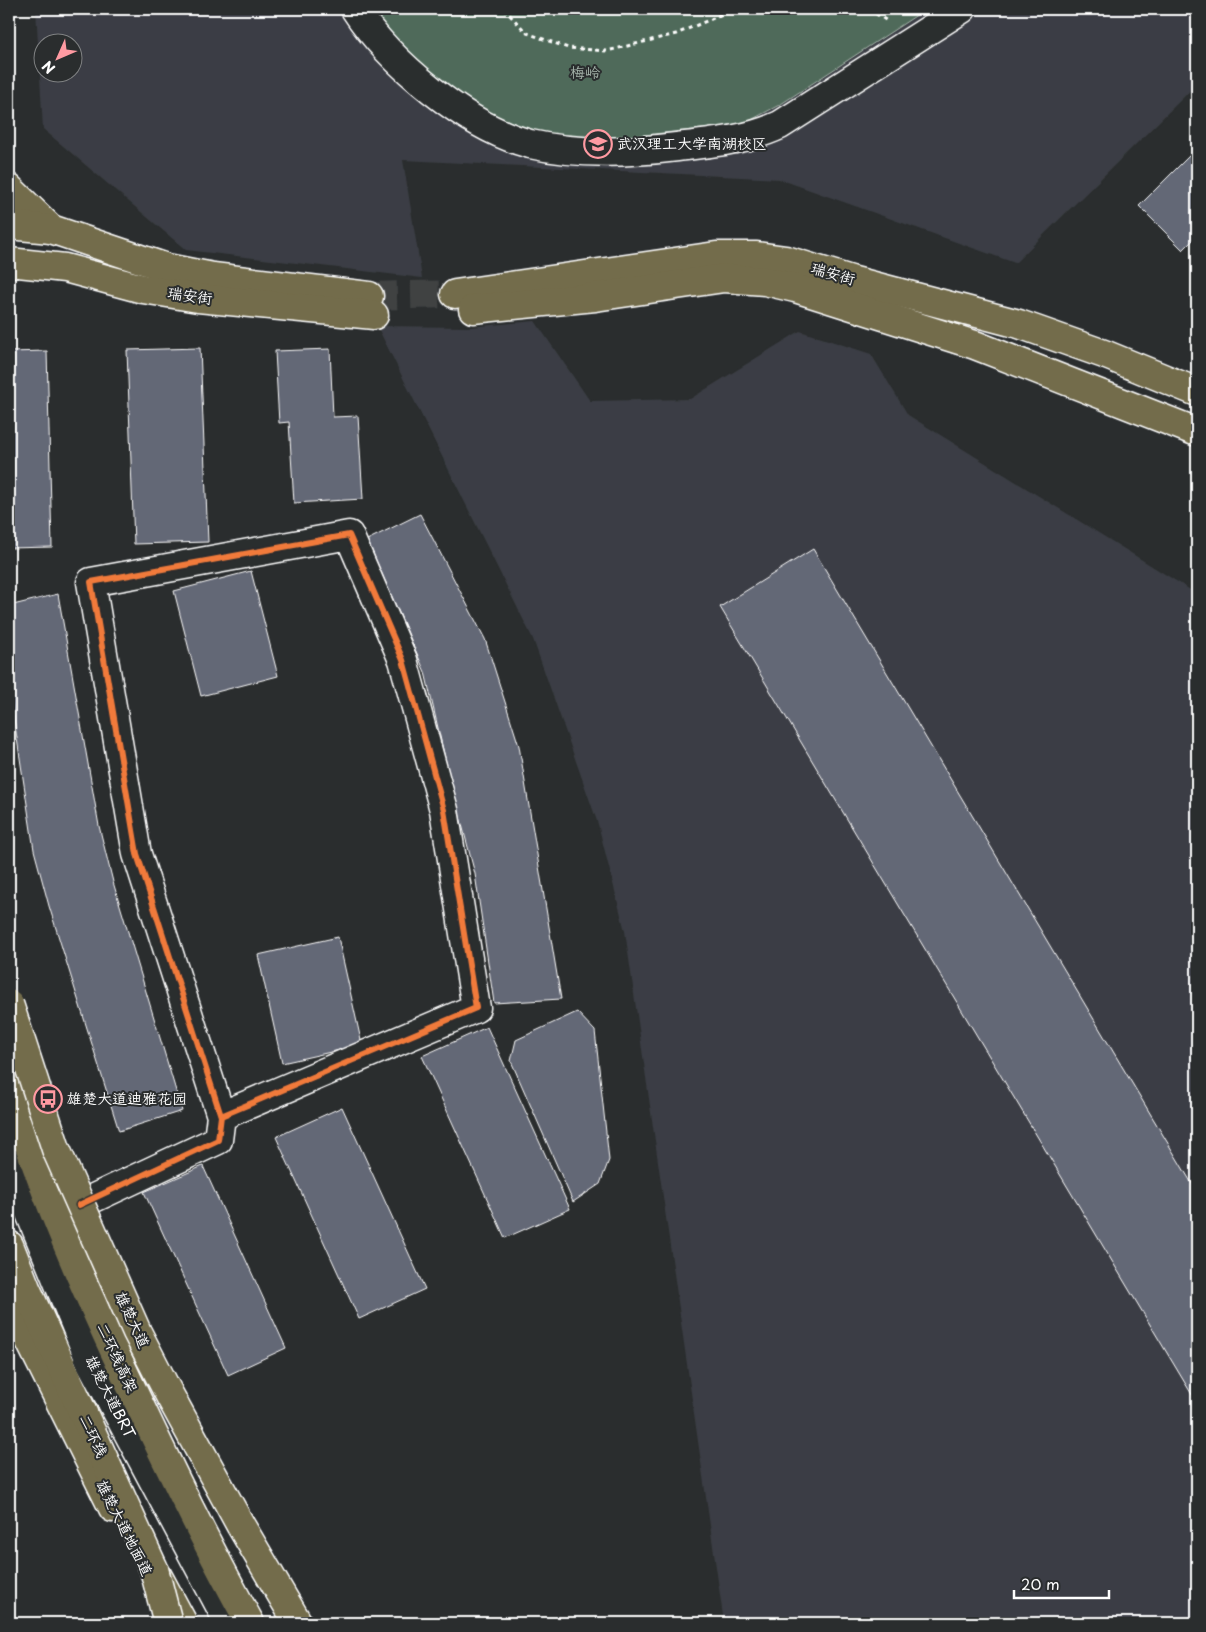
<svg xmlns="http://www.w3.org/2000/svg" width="1206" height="1632" font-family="'Playpen Sans','LXGW WenKai TC',sans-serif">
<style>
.built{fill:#3b3e44;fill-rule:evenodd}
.green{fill:#4f6b5a;stroke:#a7b5ac}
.building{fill:#646776;stroke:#fff}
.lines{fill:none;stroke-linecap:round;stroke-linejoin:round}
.major-tunnel{stroke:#3f4243;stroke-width:28;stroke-dasharray:28 14;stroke-linecap:butt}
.minor-casing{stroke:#fff;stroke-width:31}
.major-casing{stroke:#fff;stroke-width:31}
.highway-casing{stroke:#fff;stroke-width:31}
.path{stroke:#fff;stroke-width:3;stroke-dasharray:4 4;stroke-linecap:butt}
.minor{stroke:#2a2d2e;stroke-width:28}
.major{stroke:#736c4b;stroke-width:28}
.highway{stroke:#736c4b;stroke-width:28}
.highway-bridge-casing{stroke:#fff;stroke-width:31;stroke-linecap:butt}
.highway-bridge{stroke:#736c4b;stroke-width:28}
.cycleway-casing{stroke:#2a2d2e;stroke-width:9}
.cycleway{stroke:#f17a3a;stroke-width:6}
.labels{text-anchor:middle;stroke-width:4;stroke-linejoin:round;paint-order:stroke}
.park-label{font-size:15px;fill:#a7b5ac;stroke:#2a2d2e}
.poi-label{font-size:15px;fill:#fff;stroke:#2a2d2e;text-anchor:start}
.street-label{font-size:15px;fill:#fff;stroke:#2a2d2e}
</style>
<rect width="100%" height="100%" fill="#2a2d2e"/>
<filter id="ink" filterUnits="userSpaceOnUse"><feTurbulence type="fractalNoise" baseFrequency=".02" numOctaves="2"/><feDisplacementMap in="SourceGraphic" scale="10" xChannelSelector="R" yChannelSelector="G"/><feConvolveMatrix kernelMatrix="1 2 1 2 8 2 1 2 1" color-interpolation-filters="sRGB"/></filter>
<g filter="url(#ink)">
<g class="built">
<path d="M36,9H1197V84L1015,263L779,179L403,160L422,278L186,250L43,129ZM42,42H72V72H42Z"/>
<path d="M535,321L590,401L690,399L800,331L871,354L908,415L1197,594V1623H724L625,931L598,824L533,639L377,326L470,327Z"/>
</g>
<path class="green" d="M365,9H926L781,104L749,121L722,127L614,138L571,139L539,133L506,122L437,84Z"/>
<g class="building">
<path d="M1197,148V236L1183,250L1139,206Z"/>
<path d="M200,348L208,542L134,544L127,350Z"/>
<path d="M330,349L333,417L358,416L363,499L294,503L289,422L279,423L275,351Z"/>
<path d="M47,351L52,547L9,548V352Z"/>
<path d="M420,514L485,639L519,746L561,999L494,1003L475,874L448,771L425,672L367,540Z"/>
<path d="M813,549L1197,1192V1403L720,607Z"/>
<path d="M251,571L278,676L201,696L174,591Z"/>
<path d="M58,594L99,826L113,882L182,1111L119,1131L49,906L34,850L9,686V606Z"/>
<path d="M338,937L362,1045L282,1063L258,955Z"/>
<path d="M577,1012L595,1031L609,1160L600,1184L573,1202L511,1061L516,1040Z"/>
<path d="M487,1027L570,1209L505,1238L422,1056Z"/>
<path d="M342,1107L425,1289L359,1319L276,1137Z"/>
<path d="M203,1166L286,1348L228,1375L144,1192Z"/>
</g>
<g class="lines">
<path class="major-tunnel" d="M369,296L455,294"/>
<defs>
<g id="minor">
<path d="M355,9C389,62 468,128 530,144C578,155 628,153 677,147C712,143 748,140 780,125L962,9"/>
<path d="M9,1162L91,1363L229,1623"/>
<path d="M79,1205L218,1140L221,1116L137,854L91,582L349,535L403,660L444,810L476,1008L221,1116"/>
</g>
<g id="major">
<path d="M9,188L51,229"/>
<path d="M9,225L51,229L167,268L213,277L369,296"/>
<path d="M9,262L65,268L143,289L198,298L374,315"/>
<path d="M455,294L716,256H757L786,260L851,280L1019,324L1104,354L1197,392"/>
<path d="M473,309L595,297L724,278L765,281L795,288L975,345L1197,432"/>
<path d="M9,1299L113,1508"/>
</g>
<g id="highway">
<path d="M9,1083C40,1188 84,1288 131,1387C169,1467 207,1546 250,1623"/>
<path d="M9,1245L26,1288L154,1569L183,1623"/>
</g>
</defs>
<use href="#minor" class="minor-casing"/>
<use href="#major" class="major-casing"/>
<use href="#highway" class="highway-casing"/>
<g class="path">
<path d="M504,9L527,33L568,48L607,51L676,34L716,17L731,9"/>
<path d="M869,9L887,21"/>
</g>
<use href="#minor" class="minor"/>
<use href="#major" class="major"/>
<use href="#highway" class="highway"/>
<defs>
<g id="highway-bridge">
<path d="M9,1004L56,1149L137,1332L170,1396L241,1526L298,1623"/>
<path d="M154,1569L168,1623"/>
</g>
</defs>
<use href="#highway-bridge" class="highway-bridge-casing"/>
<use href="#highway-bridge" class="highway-bridge"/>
<defs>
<path id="cycleway" d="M79,1205L218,1140L221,1116L137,854L91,582L349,535L403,660L444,810L476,1008L221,1116"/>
</defs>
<use href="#cycleway" class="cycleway-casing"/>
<use href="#cycleway" class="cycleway"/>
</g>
</g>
<defs>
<symbol id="university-ring" viewBox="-11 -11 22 22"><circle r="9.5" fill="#2a2d2e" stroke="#ff9aa2" stroke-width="1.5"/><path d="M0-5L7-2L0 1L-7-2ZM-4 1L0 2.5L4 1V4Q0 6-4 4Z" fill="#ff9aa2"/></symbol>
<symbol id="bus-ring" viewBox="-11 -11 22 22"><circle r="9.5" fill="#2a2d2e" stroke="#ff9aa2" stroke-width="1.5"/><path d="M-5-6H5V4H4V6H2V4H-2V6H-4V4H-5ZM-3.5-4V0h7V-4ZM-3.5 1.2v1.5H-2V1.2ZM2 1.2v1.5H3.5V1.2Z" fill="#ff9aa2"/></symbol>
</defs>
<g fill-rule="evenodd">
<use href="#university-ring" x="582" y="128" width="32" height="32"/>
<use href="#bus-ring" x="32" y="1083" width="32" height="32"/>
</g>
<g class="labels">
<g class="park-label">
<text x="585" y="78">梅岭</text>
</g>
<g class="poi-label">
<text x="617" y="149">武汉理工大学南湖校区</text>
<text x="67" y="1104">雄楚大道迪雅花园</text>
</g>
<g class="street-label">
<text transform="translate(833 274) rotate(16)" y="5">瑞安街</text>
<text transform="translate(190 296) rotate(8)" y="5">瑞安街</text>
<text transform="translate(132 1320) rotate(65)" y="5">雄楚大道</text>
<text transform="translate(117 1358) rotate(65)" y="5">二环线高架</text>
<text transform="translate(110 1397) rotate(63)" y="5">雄楚大道BRT</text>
<text transform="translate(93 1436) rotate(65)" y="5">二环线</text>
<text transform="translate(124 1528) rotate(63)" y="5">雄楚大道地面道</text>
</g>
</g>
<rect width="1206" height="1632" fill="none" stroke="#2a2d2e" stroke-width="30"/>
<rect x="15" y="15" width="1176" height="1602" fill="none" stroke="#fff" stroke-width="2" filter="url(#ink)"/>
<g transform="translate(58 58) rotate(225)"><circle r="24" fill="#2a2d2e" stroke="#7f8182"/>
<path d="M0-4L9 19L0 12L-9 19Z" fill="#ff9aa2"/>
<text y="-8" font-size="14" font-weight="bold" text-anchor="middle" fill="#ffffff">N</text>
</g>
<path d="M1014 1590v8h95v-8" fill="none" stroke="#ffffff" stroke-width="2.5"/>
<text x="1021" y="1590" font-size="15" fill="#ffffff" stroke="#2a2d2e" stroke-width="4" paint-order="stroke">20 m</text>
</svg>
